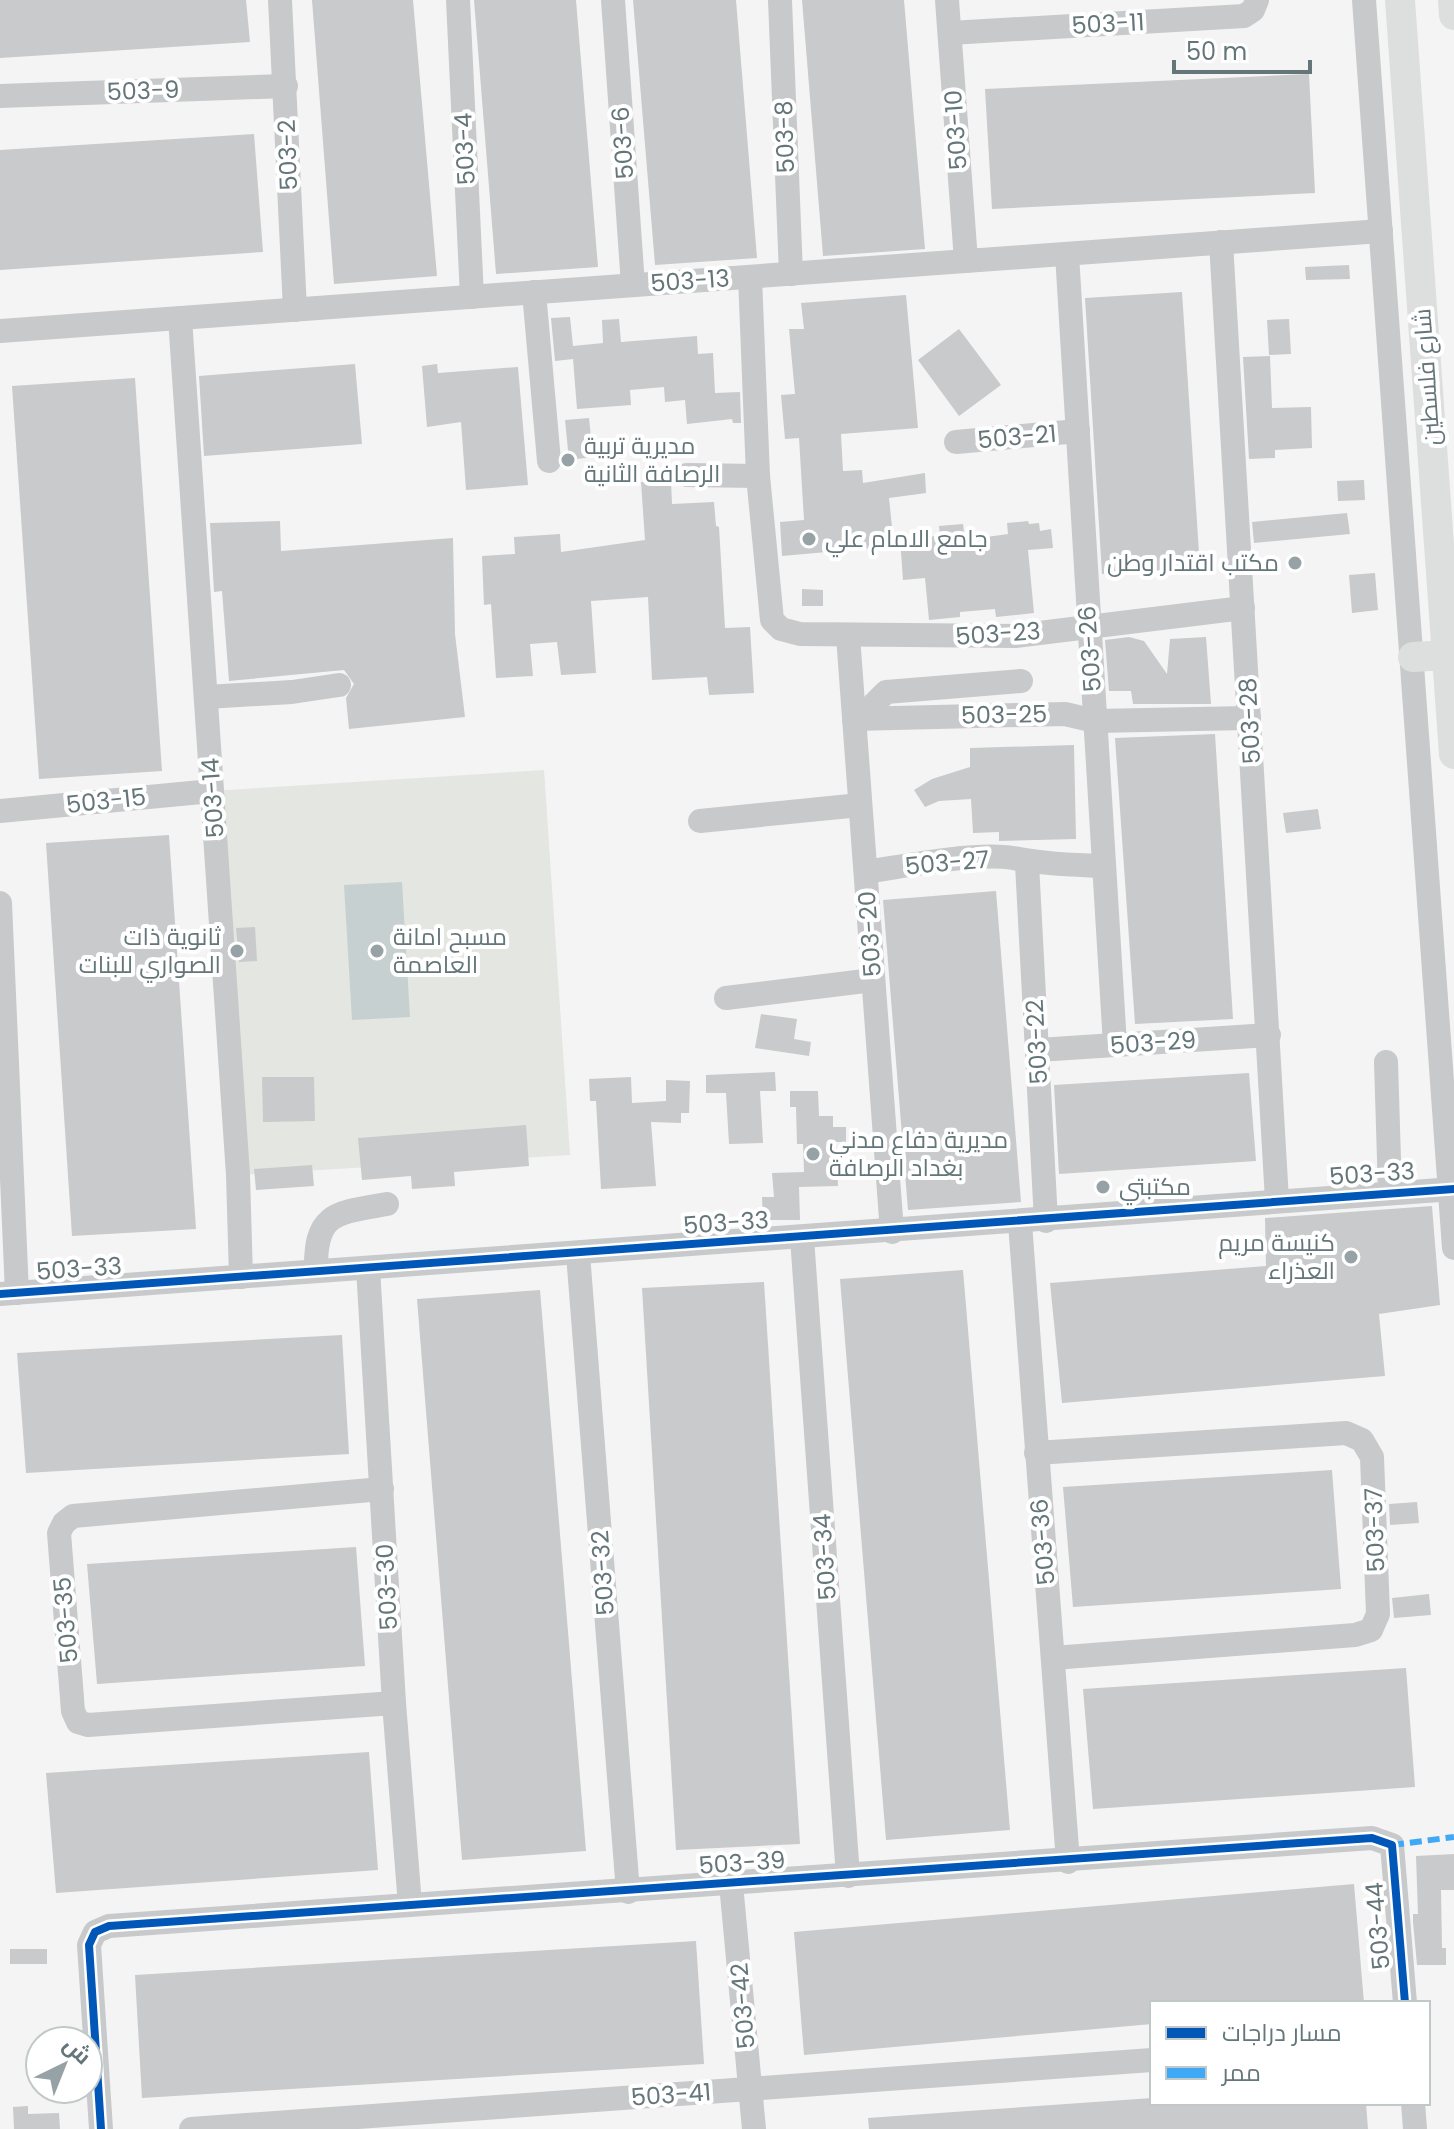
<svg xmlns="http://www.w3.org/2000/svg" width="1454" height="2129" font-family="Poppins,Cairo,sans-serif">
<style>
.green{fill:#e4e6e1}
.water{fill:#c6d0d0}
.building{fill:#c8cacb}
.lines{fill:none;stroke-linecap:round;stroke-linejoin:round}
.minor{stroke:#c7c9ca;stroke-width:24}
.major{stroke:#dddede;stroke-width:30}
.quiet{stroke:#3fa9f5;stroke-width:6;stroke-dasharray:12 6;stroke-linecap:butt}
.cycleway-casing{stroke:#fff;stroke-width:13}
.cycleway{stroke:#0057b8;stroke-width:8}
.poi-dot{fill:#96a2a5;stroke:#fff;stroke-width:3}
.labels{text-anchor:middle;stroke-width:8;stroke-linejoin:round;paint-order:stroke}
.street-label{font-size:24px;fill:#64767a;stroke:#fff}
.poi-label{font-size:24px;fill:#64767a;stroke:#fff;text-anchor:start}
</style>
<rect width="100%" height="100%" fill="#f4f4f4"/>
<path class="green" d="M544,770L570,1155L238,1175L212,791Z"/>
<path class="water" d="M402,882L410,1017L352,1020L344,885Z"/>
<g class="building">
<path d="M0,0H246L250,42L0,58Z"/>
<path d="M312,0H413L437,276L334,284Z"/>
<path d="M474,0H576L598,267L496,274Z"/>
<path d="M633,0H736L757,258L655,265Z"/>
<path d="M802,0H904L925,249L823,256Z"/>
<path d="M1309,74L1315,193L992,209L985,89Z"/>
<path d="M254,134L263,252L0,270V150Z"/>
<path d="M1349,265L1350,279L1306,280L1305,267Z"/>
<path d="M1182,292L1200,568L1102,574L1085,298Z"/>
<path d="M906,295L918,428L841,434L843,471L862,470L863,483L925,473L926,493L889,498L894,546L782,556L780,522L804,520L799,438L785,439L781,395L795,394L789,329H804L801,303Z"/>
<path d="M570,317L573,346L603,343L602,320L619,319L621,342L697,336L698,354L713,353L715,393L740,392L741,423H733L732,419L687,424L685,400L665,402L664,387L630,390L631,405L577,409L573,359L555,361L551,318Z"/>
<path d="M1289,319L1291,354L1269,355L1267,320Z"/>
<path d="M959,329L1001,385L959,416L918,360Z"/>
<path d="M1270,356L1272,408L1311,407L1312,448L1275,450V458L1249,459L1243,357Z"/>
<path d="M355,364L362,444L204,456L199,376Z"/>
<path d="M437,364L438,373L518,367L528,485L466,490L461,422L427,427L422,366Z"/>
<path d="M135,378L162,771L39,779L12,386Z"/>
<path d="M589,418L593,457L569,460L565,420Z"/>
<path d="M1364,480L1365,500L1338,501L1337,481Z"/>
<path d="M671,481L672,504L714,502L716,526L719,527L725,628L750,627L754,693L709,695L707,677L652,680L648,597L591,601L596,673L561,675L557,642L530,644L533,676L496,678L491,604L484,605L482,556L515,554L514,537L560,534L561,552L645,540L641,482Z"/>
<path d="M1347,513L1350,534L1254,543L1252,522Z"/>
<path d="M280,521L281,551L453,538L455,634L465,717L349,729L346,698L354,684L344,670L229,681L222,591L214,592L210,523Z"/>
<path d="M1028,521L1029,524L1039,523L1040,531L1051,529L1053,548L1028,550L1034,613L996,617L995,609L960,612V617L929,620L925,578L903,580L900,538L940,536L939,526L963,524L965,540L1008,534L1007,523Z"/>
<path d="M1375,573L1378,610L1352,613L1349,575Z"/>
<path d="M802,589L823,590V606H802Z"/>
<path d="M1129,637L1144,641L1167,674L1170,639L1206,637L1211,704H1133L1131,691H1109L1105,640Z"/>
<path d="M1215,734L1233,1019L1135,1024L1115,738Z"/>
<path d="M1074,745L1076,839L999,841V832L973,833L971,799L939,801L925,807L914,790L932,779L970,767V748Z"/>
<path d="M1318,809L1321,829L1286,833L1283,813Z"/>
<path d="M169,835L196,1229L72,1236L46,843Z"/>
<path d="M996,891L1021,1202L908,1210L883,900Z"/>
<path d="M255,927L257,961L239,962L236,928Z"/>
<path d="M761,1014L797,1019L794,1039L811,1042L809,1056L755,1048Z"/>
<path d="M775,1072L776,1091H760L763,1143L729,1144L726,1093H706V1075Z"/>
<path d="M1249,1073L1256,1161L1059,1174L1054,1085Z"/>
<path d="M262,1077H314L315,1121L263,1122Z"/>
<path d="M631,1077L632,1103L666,1101V1080L690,1081L689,1113H681V1123L651,1122L656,1186L601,1189L596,1101H590L589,1079Z"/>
<path d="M790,1091H818L819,1116H833V1127H846V1142H836L838,1186L799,1187L800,1220H763L762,1197H774L772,1173L804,1172L803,1144H797L796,1107H790Z"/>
<path d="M526,1125L529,1166L454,1172L455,1186L412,1189L411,1176L362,1180L358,1138Z"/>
<path d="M312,1165L314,1186L256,1190L254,1169Z"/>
<path d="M1432,1206L1440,1305L1379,1314L1385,1376L1062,1403L1050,1283L1266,1266L1265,1218Z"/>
<path d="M963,1270L1010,1830L886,1840L840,1279Z"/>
<path d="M764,1282L800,1844L676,1850L642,1288Z"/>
<path d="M540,1290L586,1851L462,1860L417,1299Z"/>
<path d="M342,1335L349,1454L26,1473L17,1353Z"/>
<path d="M1332,1470L1341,1589L1073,1607L1063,1487Z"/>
<path d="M1417,1502L1419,1523L1390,1525L1389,1504Z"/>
<path d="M356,1547L365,1666L97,1684L87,1564Z"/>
<path d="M1429,1594L1431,1615L1394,1618L1392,1598Z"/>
<path d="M1406,1668L1415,1787L1093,1809L1083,1689Z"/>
<path d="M369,1752L378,1870L56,1893L46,1773Z"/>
<path d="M1454,1854V1890H1441L1442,1948H1446V1965H1417L1413,1922V1914H1418L1416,1856Z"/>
<path d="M1354,1884L1364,2003H1152V2024L804,2055L794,1932Z"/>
<path d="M696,1941L704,2064L142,2098L135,1975Z"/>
<rect x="10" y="1949" width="37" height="15"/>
<path d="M1152,2098V2103H1366L1368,2129H869L868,2118Z"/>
<path d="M28,2106V2114L59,2113L60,2129H14L13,2107Z"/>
</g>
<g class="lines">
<g class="minor">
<path d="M280,0L295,310"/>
<path d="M458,0L472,297"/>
<path d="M613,0L633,285"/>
<path d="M780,0L791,274"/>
<path d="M947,0L966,261"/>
<path d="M1364,0L1454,1248"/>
<path d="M950,33L1244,16L1253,10L1257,0"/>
<path d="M0,96L286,86"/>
<path d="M1221,242L1277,1200"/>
<path d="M1067,254L1115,1045"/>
<path d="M750,277L758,476L772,620L781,629L800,634L1015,636L1243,608"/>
<path d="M534,292L549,461"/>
<path d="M180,318L238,1175L241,1277"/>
<path d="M0,331L1381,231"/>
<path d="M956,442L1078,431"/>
<path d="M687,475L758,476"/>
<path d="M848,636L892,1232"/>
<path d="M206,697L292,692L339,685"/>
<path d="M872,718L873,705L886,692L1021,681"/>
<path d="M854,719L1065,714L1095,721L1249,718"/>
<path d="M0,811L212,791"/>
<path d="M700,821L860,805"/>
<path d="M1027,864L1046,1221"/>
<path d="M866,872C903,866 977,852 1013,858C1043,864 1073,865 1104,866"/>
<path d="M0,903L17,1293"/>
<path d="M726,998L873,980"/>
<path d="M1038,1050L1269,1035"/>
<path d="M1386,1062L1390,1192"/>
<path d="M1020,1223L1068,1862"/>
<path d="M802,1238L848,1876"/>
<path d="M578,1254L628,1892"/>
<path d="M368,1268L394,1703L410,1905"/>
<path d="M316,1270C315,1212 336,1213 387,1204"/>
<path d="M0,1294L1454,1189"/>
<path d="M1036,1453L1346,1433L1362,1440L1372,1457L1378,1614L1371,1630L1355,1635L1053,1658"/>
<path d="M382,1489L73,1516L64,1523L59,1533L73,1711L78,1722L88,1725L394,1703"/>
<path d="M731,1884L754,2129"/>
<path d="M1413,2103L1415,2129"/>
<path d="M101,2129L89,1945L95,1932L109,1926L1372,1838L1392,1845L1405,2003"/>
<path d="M191,2129L1152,2060"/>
</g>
<g class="major">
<path d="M1400,0L1454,754"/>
<path d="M1453,0L1454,15"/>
<path d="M1413,657L1447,655"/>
</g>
<path class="quiet" d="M1392,1845L1454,1837"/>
<defs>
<g id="cycleway">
<path d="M0,1294L1454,1189"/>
<path d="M101,2129L89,1945L95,1932L109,1926L1372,1838L1392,1845L1405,2003"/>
</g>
</defs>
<use href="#cycleway" class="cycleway-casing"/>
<use href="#cycleway" class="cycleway"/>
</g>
<g class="poi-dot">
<circle cx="568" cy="460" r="8"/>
<circle cx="809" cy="539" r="8"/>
<circle cx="1295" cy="563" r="8"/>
<circle cx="237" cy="951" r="8"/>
<circle cx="377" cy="951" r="8"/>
<circle cx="813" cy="1154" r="8"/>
<circle cx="1103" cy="1187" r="8"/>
<circle cx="1351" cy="1257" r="8"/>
</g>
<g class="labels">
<g class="street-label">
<text transform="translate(1108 24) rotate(-3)" y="8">503-11</text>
<text transform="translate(143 91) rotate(-2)" y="8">503-9</text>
<text transform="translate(956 130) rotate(-94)" y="8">503-10</text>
<text transform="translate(785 137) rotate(-92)" y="8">503-8</text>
<text transform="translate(623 143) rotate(-94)" y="8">503-6</text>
<text transform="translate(465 149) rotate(-93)" y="8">503-4</text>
<text transform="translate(288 155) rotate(-92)" y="8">503-2</text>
<text transform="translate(690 281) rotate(-4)" y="8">503-13</text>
<text transform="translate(1427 377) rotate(-94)" y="8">شارع فلسطين</text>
<text transform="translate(1017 437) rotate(-5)" y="8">503-21</text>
<text transform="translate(998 634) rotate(-4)" y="8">503-23</text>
<text transform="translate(1090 649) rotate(-94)" y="8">503-26</text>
<text transform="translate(1004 715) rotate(-1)" y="8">503-25</text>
<text transform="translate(1250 721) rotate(-93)" y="8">503-28</text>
<text transform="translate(213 798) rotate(-94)" y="8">503-14</text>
<text transform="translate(106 801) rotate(-6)" y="8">503-15</text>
<text transform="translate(947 863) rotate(-5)" y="8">503-27</text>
<text transform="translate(870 934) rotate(-94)" y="8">503-20</text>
<text transform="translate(1037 1042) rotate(-93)" y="8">503-22</text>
<text transform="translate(1153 1043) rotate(-4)" y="8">503-29</text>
<text transform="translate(1372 1174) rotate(-4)" y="8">503-33</text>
<text transform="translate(726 1223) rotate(-4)" y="8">503-33</text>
<text transform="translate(79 1269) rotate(-4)" y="8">503-33</text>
<text transform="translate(1375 1530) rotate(-92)" y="8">503-37</text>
<text transform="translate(1043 1542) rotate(-95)" y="8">503-36</text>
<text transform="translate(825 1557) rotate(-94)" y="8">503-34</text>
<text transform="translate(603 1573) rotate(-94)" y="8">503-32</text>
<text transform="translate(387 1587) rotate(-93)" y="8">503-30</text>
<text transform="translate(66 1620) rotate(-95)" y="8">503-35</text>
<text transform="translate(742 1863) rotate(-4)" y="8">503-39</text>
<text transform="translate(1378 1926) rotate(-95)" y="8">503-44</text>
<text transform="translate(743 2006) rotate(-95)" y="8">503-42</text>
<text transform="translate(671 2095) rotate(-4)" y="8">503-41</text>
</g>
<g class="poi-label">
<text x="584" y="454">مديرية تربية<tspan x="584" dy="28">الرصافة الثانية</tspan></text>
<text x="825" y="547">جامع الامام علي</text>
<text x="1279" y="571" text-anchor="end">مكتب اقتدار وطن</text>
<text x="221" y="945" text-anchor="end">ثانوية ذات<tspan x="221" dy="28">الصواري للبنات</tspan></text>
<text x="393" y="945">مسبح امانة<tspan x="393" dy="28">العاصمة</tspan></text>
<text x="829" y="1148">مديرية دفاع مدني<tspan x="829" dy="28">بغداد الرصافة</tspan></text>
<text x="1119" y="1195">مكتبتي</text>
<text x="1335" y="1251" text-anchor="end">كنيسة مريم<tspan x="1335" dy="28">العذراء</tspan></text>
</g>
</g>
<rect x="1150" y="2001" width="280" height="104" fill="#ffffff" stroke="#c1c8ca" stroke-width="2"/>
<rect x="1166" y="2027" width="40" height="12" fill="#0057b8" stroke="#c1c8ca" stroke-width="2"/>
<text x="1222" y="2041" font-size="24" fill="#64767a">مسار دراجات</text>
<rect x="1166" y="2067" width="40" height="12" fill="#3fa9f5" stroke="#c1c8ca" stroke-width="2"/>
<text x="1222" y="2081" font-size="24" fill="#64767a">ممر</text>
<g transform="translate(64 2065) rotate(43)"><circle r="38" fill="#ffffff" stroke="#c1c8ca" stroke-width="2"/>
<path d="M0-6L14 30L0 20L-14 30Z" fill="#96a2a5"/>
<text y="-12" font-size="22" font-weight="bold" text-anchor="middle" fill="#64767a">ش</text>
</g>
<path d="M1174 60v12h136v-12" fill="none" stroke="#64767a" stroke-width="4"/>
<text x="1186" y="60" font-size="24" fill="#64767a" stroke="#ffffff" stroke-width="6" paint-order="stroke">50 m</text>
</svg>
